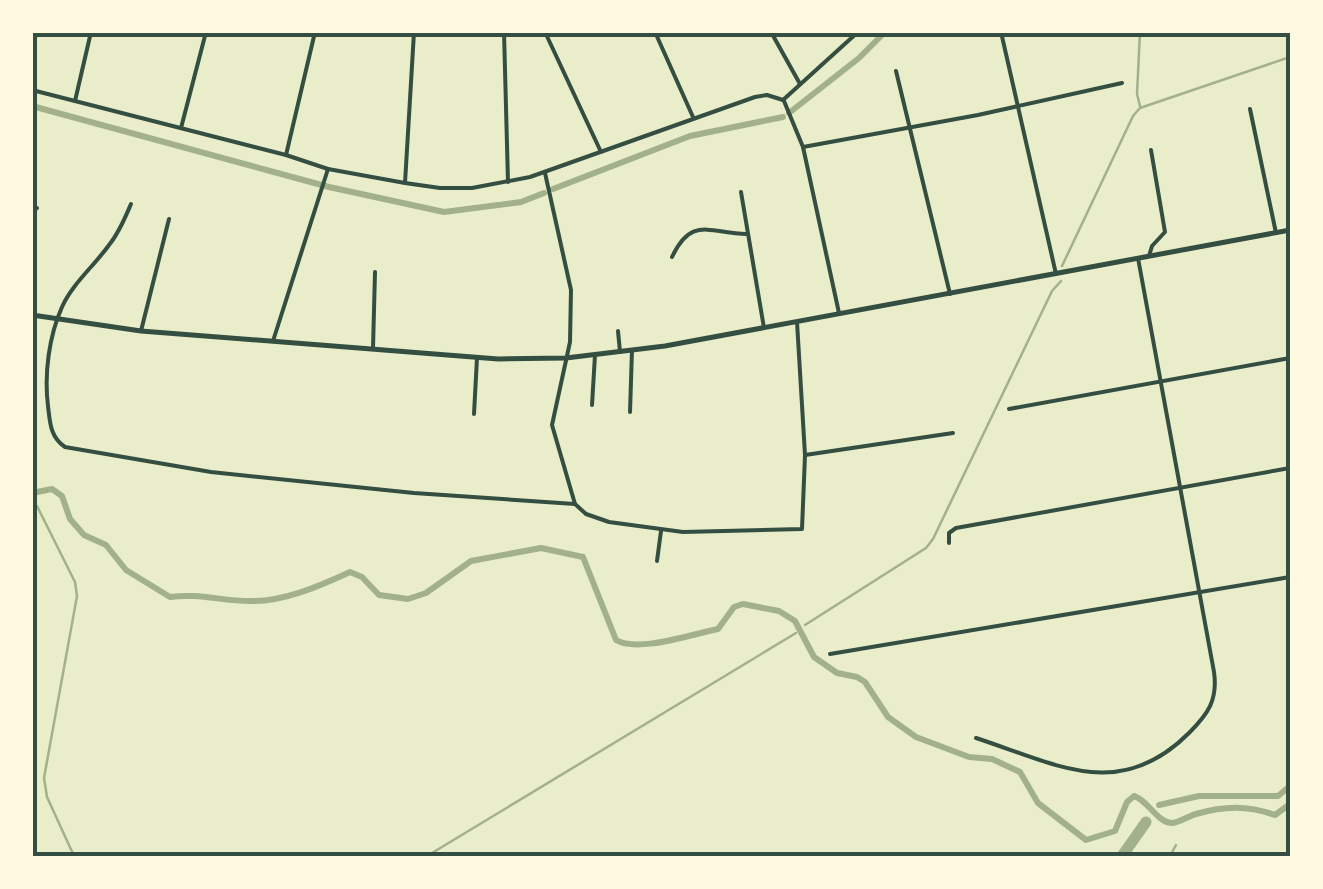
<svg xmlns="http://www.w3.org/2000/svg" width="1323" height="889" font-family="Overpass,sans-serif">
<style>
.lines{fill:none;stroke-linecap:round;stroke-linejoin:round}
.stream{stroke:#a3b18a;stroke-width:2.5}
.canal{stroke:#a3b18a;stroke-width:6}
.river{stroke:#a3b18a;stroke-width:11}
.minor{stroke:#344e41;stroke-width:4}
.secondary{stroke:#344e41;stroke-width:5}
.neatline{fill:none;stroke:#344e41;stroke-width:4}
</style>
<rect width="100%" height="100%" fill="#e9edc9"/>
<g class="lines">
<g class="stream">
<path d="M1140,32L1137,94L1140,106"/>
<path d="M1062,266L1133,116L1140,108L1290,57"/>
<path d="M37,506L75,582L77,596L44,778L47,797L74,856"/>
<path d="M805,625L926,548L933,539L1052,291L1061,281"/>
<path d="M427,856L796,633"/>
<path d="M1170,856L1176,845"/>
</g>
<g class="canal">
<path d="M32,39L39,32"/>
<path d="M32,106L329,187L444,212L521,202L544,193"/>
<path d="M789,113L859,58L885,32"/>
<path d="M553,189L690,136L783,117"/>
<path d="M32,493L52,489L62,496L70,519L84,535L106,545L126,570L170,597C199,593 221,601 250,601C283,602 320,586 350,572L362,577L379,595L408,599L426,593L471,561L541,548L583,557L616,640C638,653 692,634 718,629L734,607L743,604L779,611L795,621L814,657L837,673L857,677L865,682L888,717L916,737L969,757L992,759L1020,772L1038,803L1086,840L1115,831L1127,802L1134,796C1148,800 1158,824 1173,823C1180,822 1189,816 1196,814C1224,806 1247,805 1275,815L1290,804"/>
<path d="M1159,805L1199,796H1278L1290,786"/>
</g>
<path class="river" d="M1122,856L1146,822"/>
<g class="minor">
<path d="M504,32L508,182"/>
<path d="M545,32L601,152"/>
<path d="M655,32L693,117"/>
<path d="M771,32L800,84"/>
<path d="M1001,32L1056,274"/>
<path d="M896,71L950,294"/>
<path d="M32,90L286,155L328,169L405,183L440,188H472L530,177L755,97L767,95L783,100"/>
<path d="M783,100L858,32"/>
<path d="M75,101L91,32"/>
<path d="M784,101L803,147L839,313"/>
<path d="M1250,109L1276,233"/>
<path d="M181,128L206,32"/>
<path d="M803,147L978,115L1122,83"/>
<path d="M286,155L315,32"/>
<path d="M545,173L571,290L570,342L552,425L575,504L586,514L609,522L683,532L802,529L805,455L797,322"/>
<path d="M405,183L414,32"/>
<path d="M741,192L764,328"/>
<path d="M131,204C125,218 119,233 109,245C95,265 72,284 62,307C49,336 44,374 48,406C50,422 50,437 65,447L211,472L414,493L575,504"/>
<path d="M32,212L37,208"/>
<path d="M1288,230L1290,243"/>
<path d="M1149,256L1152,246L1165,232L1151,150"/>
<path d="M672,257C691,217 707,232 746,234"/>
<path d="M141,331L169,219"/>
<path d="M618,331L620,352"/>
<path d="M273,341L328,169"/>
<path d="M373,348L375,272"/>
<path d="M592,405L595,355"/>
<path d="M1009,409L1290,358"/>
<path d="M630,412L632,350"/>
<path d="M474,414L477,358"/>
<path d="M805,455L953,433"/>
<path d="M949,543V533L956,528L1290,468"/>
<path d="M657,561L661,531"/>
<path d="M830,654L1290,577"/>
<path d="M976,738C1056,764 1119,803 1189,733C1208,714 1218,700 1214,672L1138,258"/>
</g>
<path class="secondary" d="M32,315L141,331L498,359L566,358L665,346L1290,230"/>
</g>
<rect width="1323" height="889" fill="none" stroke="#fefae0" stroke-width="70"/>
<rect x="35" y="35" width="1253" height="819" class="neatline"/>
</svg>
